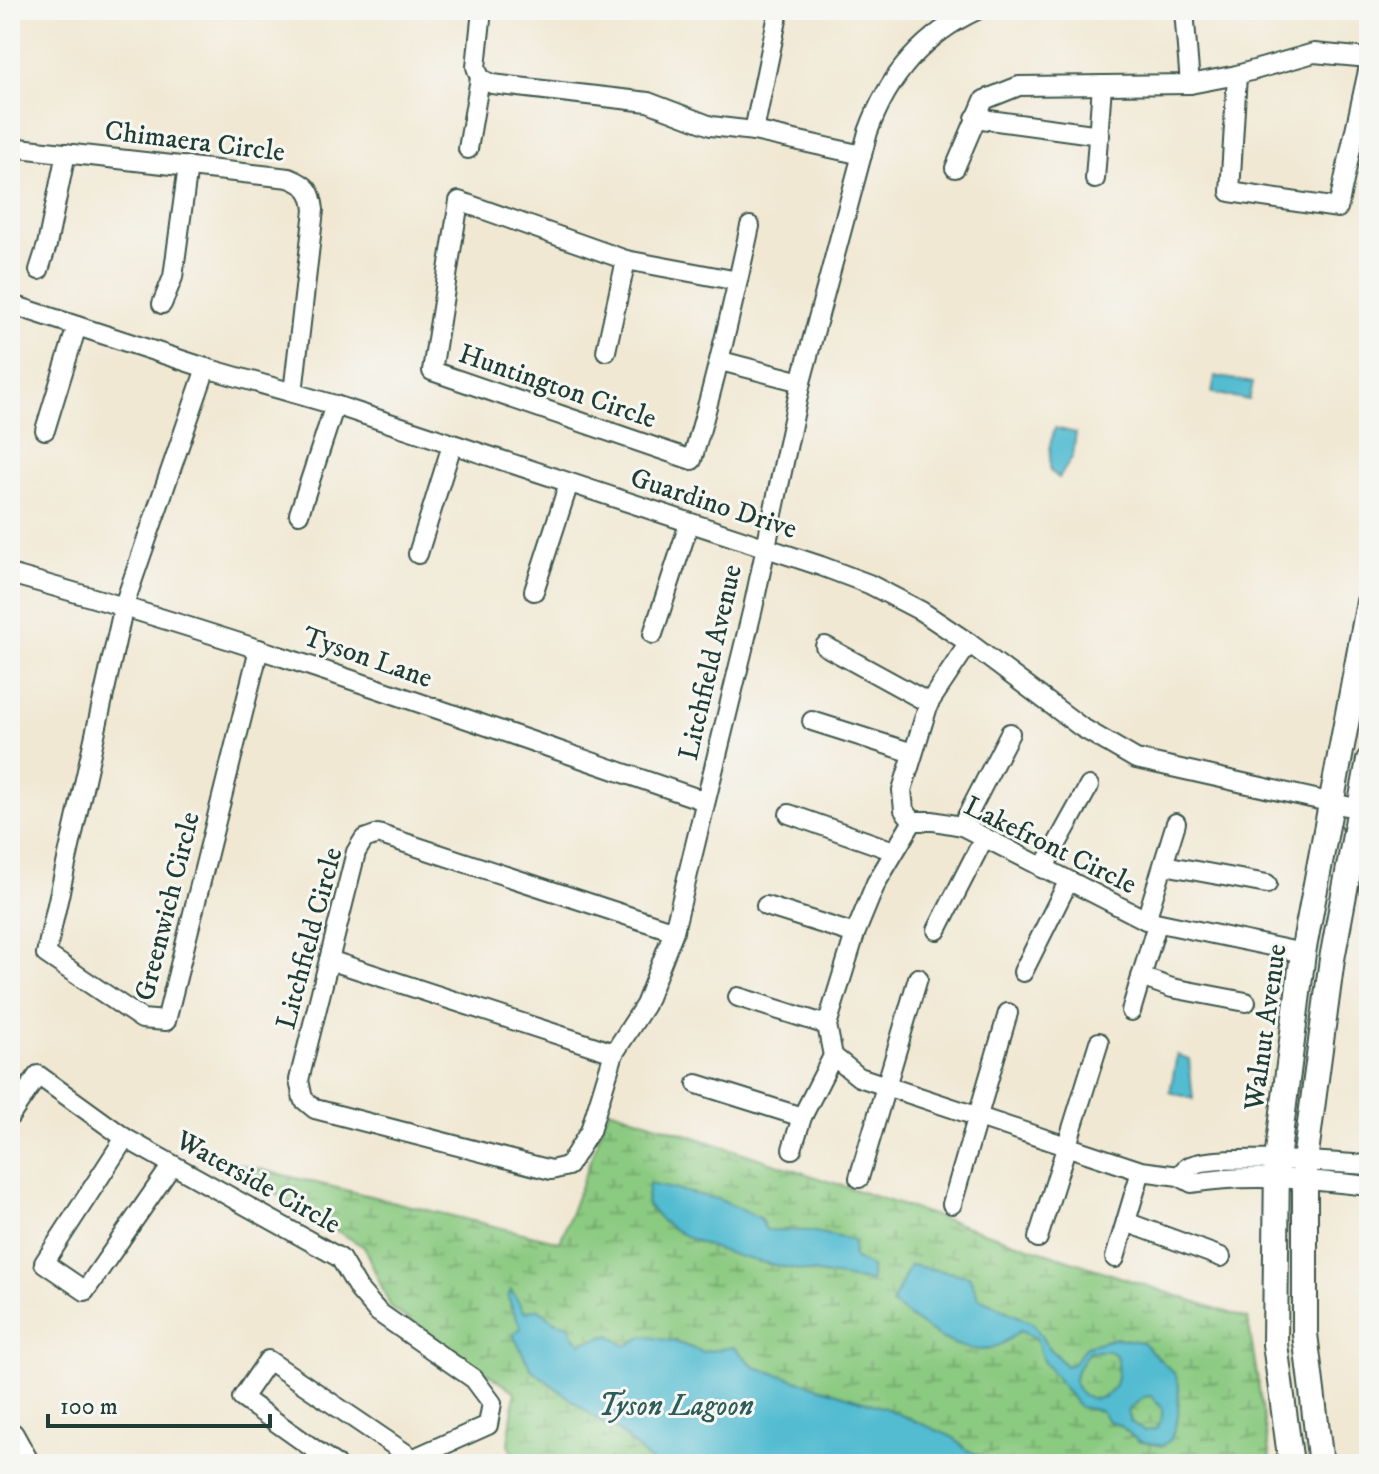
<svg xmlns="http://www.w3.org/2000/svg" width="1379" height="1474" font-family="'IM FELL DW Pica',serif">
<style>
.wetland{fill:url(#wetland-marsh);stroke:#55845a;stroke-width:2}
.water{fill:#53bcd1;stroke:#397c82;stroke-width:2;fill-rule:evenodd}
.lines{fill:none;stroke-linecap:round;stroke-linejoin:round}
.street-casing{stroke:#3e574c;stroke-width:22}
.secondary-casing{stroke:#3e574c;stroke-width:28}
.primary-casing{stroke:#3e574c;stroke-width:32}
.street{stroke:#fff;stroke-width:18}
.secondary{stroke:#fff;stroke-width:24}
.primary{stroke:#fff;stroke-width:28}
.labels{text-anchor:middle;stroke-width:6;stroke-linejoin:round;paint-order:stroke}
.street-label{font-size:28px;fill:#1f3d34;stroke:#f6f6f2}
.water-label{font-size:30px;font-style:italic;fill:#2c5d5b;stroke:#f6f6f2}
</style>
<defs>
<pattern id="wetland-marsh" width="20" height="14" patternUnits="userSpaceOnUse" patternTransform="scale(2)"><rect width="20" height="14" fill="#8bca81"/><path d="M1 5h8M5 5V1M11 12h8M15 12V8" fill="none" stroke="#71a56a"/></pattern>
</defs>
<rect width="100%" height="100%" fill="#f6f6f2"/>
<filter id="ink" filterUnits="userSpaceOnUse"><feTurbulence type="fractalNoise" baseFrequency=".0125" numOctaves="2"/><feDisplacementMap in="SourceGraphic" scale="16" xChannelSelector="R" yChannelSelector="G"/><feConvolveMatrix kernelMatrix="1 2 1 2 8 2 1 2 1" color-interpolation-filters="sRGB"/></filter>
<filter id="wash" filterUnits="userSpaceOnUse"><feTurbulence type="fractalNoise" baseFrequency=".006" numOctaves="4" result="noise"/><feDisplacementMap in="SourceGraphic" scale="32" xChannelSelector="R" yChannelSelector="G"/><feGaussianBlur stdDeviation="1.8" result="paint"/><feColorMatrix in="noise" values="0 0 0 0 0 0 0 0 0 0 0 0 0 0 0 0 0 1.4 0 .05"/><feComposite in="paint" operator="in"/></filter>
<g filter="url(#wash)">
<rect width="100%" height="100%" fill="#f1e8d3"/>
<path class="wetland" d="M609,1109L1248,1319L1271,1464H517L508,1444L515,1392L391,1308L364,1247L217,1159L560,1242Z"/>
<g class="water">
<path d="M1215,376L1253,383L1249,400L1212,393Z"/>
<path d="M1055,428L1076,433L1073,456L1059,478L1050,471V445Z"/>
<path d="M1177,1055L1189,1059L1193,1099L1170,1092Z"/>
<path d="M649,1184L718,1199L760,1218L766,1230L810,1231L853,1240L854,1258L871,1267V1282C808,1271 714,1261 663,1222C656,1217 651,1209 646,1203Z"/>
<path d="M910,1265L969,1276L979,1298L1034,1324L1045,1343L1066,1366L1073,1364L1086,1346L1117,1338L1142,1342L1175,1374L1179,1385L1178,1417L1171,1439L1163,1446L1138,1441L1121,1426L1108,1421L1101,1411L1079,1407L1043,1361L1036,1338L1020,1331C1012,1337 1002,1345 993,1348C961,1359 916,1322 892,1304ZM1089,1351H1109L1116,1355C1127,1413 1073,1404 1075,1379C1076,1368 1083,1360 1089,1351ZM1151,1396L1162,1408V1417L1156,1429L1144,1431L1131,1422L1128,1411L1143,1397Z"/>
<path d="M511,1290L525,1312L538,1308L554,1321L569,1325L573,1335L581,1343L610,1335L626,1346L644,1336L673,1341L702,1352L734,1347L755,1367L885,1408L955,1438L965,1449L992,1461H1002L1009,1464H654L615,1428L610,1429L531,1369L513,1335L521,1328L508,1298Z"/>
</g>
</g>
<g filter="url(#ink)">
<g class="lines">
<defs>
<g id="street">
<path d="M1184,10L1190,84"/>
<path d="M1237,75L1230,192L1338,208L1369,66"/>
<path d="M480,78L492,84L648,102L711,126L754,131L862,155"/>
<path d="M975,118L1100,135"/>
<path d="M754,131L779,10"/>
<path d="M10,147L289,178C307,185 312,191 314,210L293,393"/>
<path d="M468,149L480,78L476,67L482,10"/>
<path d="M955,168L984,100L1019,86L1190,84L1237,75L1314,53L1369,58"/>
<path d="M1095,179L1102,85"/>
<path d="M39,270L47,245L66,153"/>
<path d="M738,281L626,260L459,201L432,371L692,460C715,383 733,305 750,226"/>
<path d="M10,304L206,368L335,405L821,566L869,584L921,611L969,643L1081,727L1136,759L1369,811"/>
<path d="M162,304L173,277L188,166"/>
<path d="M606,351L626,260"/>
<path d="M721,361L801,382"/>
<path d="M206,368L124,605L46,954L142,1019L166,1021L259,649"/>
<path d="M45,430L77,326"/>
<path d="M299,514L335,405"/>
<path d="M418,554L452,445"/>
<path d="M10,574C245,639 474,722 705,801"/>
<path d="M534,591L569,483"/>
<path d="M653,634L689,524"/>
<path d="M825,646L929,703"/>
<path d="M812,721L913,753"/>
<path d="M789,814L894,851"/>
<path d="M913,821L904,810L902,790L929,703L969,643"/>
<path d="M962,826L1010,733"/>
<path d="M1164,865L1267,884"/>
<path d="M1043,869L1089,786"/>
<path d="M766,906L855,934"/>
<path d="M1146,920L1176,823"/>
<path d="M937,930L984,838"/>
<path d="M674,931L378,834L364,839L356,852L299,1080L303,1099L315,1109L551,1170L568,1166L590,1131L614,1053L645,1005L674,931L753,608L801,382L868,132C888,76 923,35 977,10"/>
<path d="M1303,953L1146,920L962,826L933,821H913L876,883L855,934L827,1025L833,1056L859,1077L1141,1171L1179,1176L1192,1183C1251,1173 1310,1180 1369,1186"/>
<path d="M329,960L614,1053"/>
<path d="M1023,972L1068,882"/>
<path d="M1141,977L1172,988L1246,1002"/>
<path d="M738,997L827,1025"/>
<path d="M1131,1011L1157,924"/>
<path d="M697,1084L802,1117"/>
<path d="M10,1116L38,1075L125,1138L340,1258L359,1290L378,1312L474,1379L492,1403L488,1425L401,1464"/>
<path d="M125,1138L44,1263L85,1291L172,1165"/>
<path d="M792,1149L802,1117L833,1056"/>
<path d="M1179,1176C1182,1173 1184,1169 1188,1167C1209,1153 1338,1163 1369,1165"/>
<path d="M859,1178L918,978"/>
<path d="M952,1204L1008,1013"/>
<path d="M1126,1222L1221,1257"/>
<path d="M1038,1238L1099,1042"/>
<path d="M1115,1258L1141,1171"/>
<path d="M335,1464L242,1398L268,1360L414,1459"/>
</g>
<g id="secondary">
<path d="M1291,1464L1275,1344L1277,1160L1303,953L1369,602"/>
<path d="M1321,1464L1305,1334V1161L1332,959L1369,760"/>
</g>
<path id="primary" d="M10,1437L25,1464"/>
</defs>
<use href="#street" class="street-casing"/>
<use href="#secondary" class="secondary-casing"/>
<use href="#primary" class="primary-casing"/>
<use href="#street" class="street"/>
<use href="#secondary" class="secondary"/>
<use href="#primary" class="primary"/>
</g>
</g>
<g class="labels">
<g class="street-label">
<text transform="translate(195 140) rotate(7)" y="10">Chimaera Circle</text>
<text transform="translate(558 385) rotate(19)" y="10">Huntington Circle</text>
<text transform="translate(714 502) rotate(18)" y="10">Guardino Drive</text>
<text transform="translate(368 656) rotate(19)" y="10">Tyson Lane</text>
<text transform="translate(709 662) rotate(-77)" y="10">Litchfield Avenue</text>
<text transform="translate(1051 844) rotate(26)" y="10">Lakefront Circle</text>
<text transform="translate(166 906) rotate(-76)" y="10">Greenwich Circle</text>
<text transform="translate(308 938) rotate(-75)" y="10">Litchfield Circle</text>
<text transform="translate(1264 1027) rotate(-82)" y="10">Walnut Avenue</text>
<text transform="translate(259 1181) rotate(29)" y="10">Waterside Circle</text>
</g>
<g class="water-label">
<text x="676" y="1415">Tyson Lagoon</text>
</g>
</g>
<rect width="1379" height="1474" fill="none" stroke="#f6f6f2" stroke-width="40"/>
<path d="M48 1414v12h222v-12" fill="none" stroke="#1f3d34" stroke-width="4"/>
<text x="60" y="1414" font-size="24" fill="#1f3d34" stroke="#f6f6f2" stroke-width="6" paint-order="stroke">100 m</text>
</svg>
